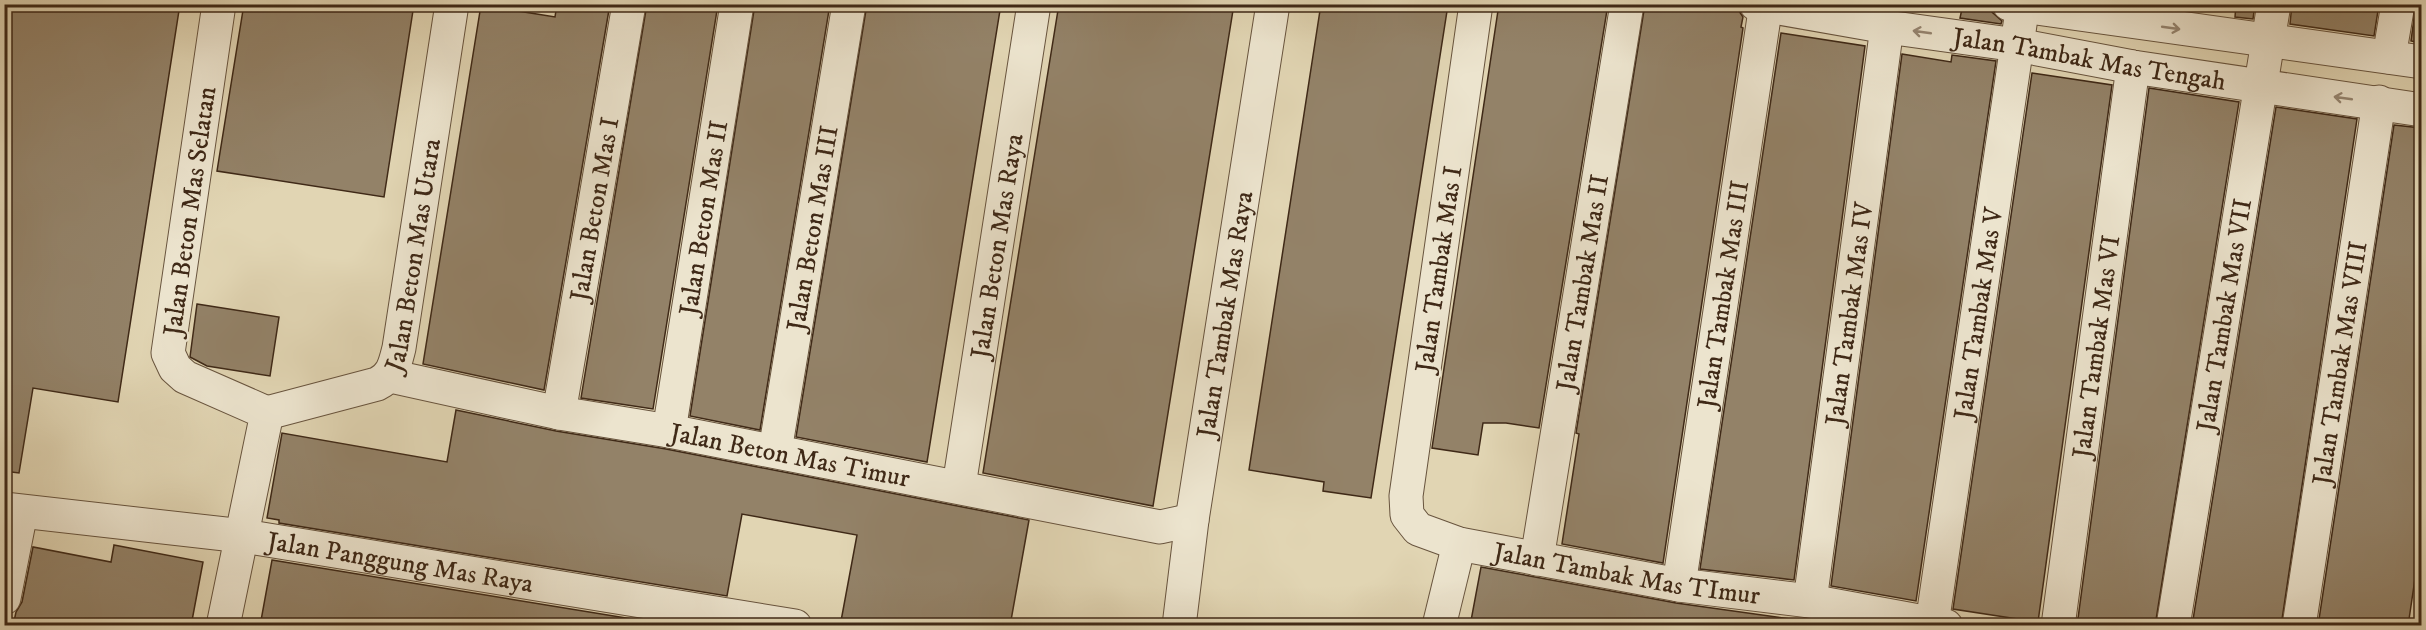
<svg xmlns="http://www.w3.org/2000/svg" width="2426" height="630" font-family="'IM FELL DW Pica',serif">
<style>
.building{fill:#938268;stroke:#3f2917;stroke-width:1.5}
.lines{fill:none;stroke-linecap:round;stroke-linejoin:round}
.minor-casing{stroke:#68543e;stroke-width:35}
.minor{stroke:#ece4ce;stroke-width:33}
.oneway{stroke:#968672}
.labels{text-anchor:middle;stroke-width:5;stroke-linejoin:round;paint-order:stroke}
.street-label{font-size:26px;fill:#3f2917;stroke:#ece4ce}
</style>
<rect width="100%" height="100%" fill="#e1d5b3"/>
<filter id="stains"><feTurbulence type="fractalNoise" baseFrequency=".00333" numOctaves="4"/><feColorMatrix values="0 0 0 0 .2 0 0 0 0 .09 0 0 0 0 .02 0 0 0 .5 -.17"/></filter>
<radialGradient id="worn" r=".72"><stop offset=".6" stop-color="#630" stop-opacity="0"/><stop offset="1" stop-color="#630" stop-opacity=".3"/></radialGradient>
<g class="building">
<path d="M9,4H180L118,402L33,388L19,473L4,471V33Z"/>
<path d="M244,4H414L384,197L217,171Z"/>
<path d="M557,4H610L544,390L423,364L481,5L555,17Z"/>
<path d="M647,4H718L653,409L581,398Z"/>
<path d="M755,4H830L760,430L690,416Z"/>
<path d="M867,4H1001L927,462L796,437Z"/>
<path d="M1059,4H1234L1153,506L983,473Z"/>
<path d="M1321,4H1445L1444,10L1447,11L1371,498L1323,491L1324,482L1249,470Z"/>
<path d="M1499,4H1608L1539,428L1506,423H1483L1478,455L1432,448Z"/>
<path d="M1645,4H1694L1739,11L1743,17L1741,27L1743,28L1663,563L1562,544L1579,434L1576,433Z"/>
<path d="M1963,4L1991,5L1992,12L2002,21L2001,24L1960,18Z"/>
<path d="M2236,4H2255L2253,19L2235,17Z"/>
<path d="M2292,4H2379L2374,36L2290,24Z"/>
<path d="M2416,4H2421V43L2411,41Z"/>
<path d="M1781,33L1865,46L1794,580L1700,569Z"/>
<path d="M1902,54L1951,62L1952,55L1996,61L1916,601L1831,586Z"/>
<path d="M2032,73L2112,85L2038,622L1953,609Z"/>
<path d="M2149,88L2239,102L2155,626H2077Z"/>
<path d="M2276,107L2357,119L2281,626H2192Z"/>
<path d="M2394,125L2421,128V538L2408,626H2318Z"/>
<path d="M197,304L279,317L270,376L207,366L190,357Z"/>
<path d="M456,410L556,431L666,449L1029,520L1010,626H869L841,621L857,535L742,514L727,596L279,523V520L267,518L282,433L447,462Z"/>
<path d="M114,545L203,562L191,626H13L16,612L22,602L33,547L111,562Z"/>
<path d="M272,560L675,626H260Z"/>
<path d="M1481,567L1676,603L1840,626H1470Z"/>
</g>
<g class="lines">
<defs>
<g id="minor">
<path d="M219,4L168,353L175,368L185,377L267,413L223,626"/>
<path id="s1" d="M1476,4L1406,496L1407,515L1418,529L1459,544L1679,585L1810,601L1946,626"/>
<path id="s2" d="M1756,4L1887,27L2017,45L2133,67L2422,110"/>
<path d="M2009,4L2422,62"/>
<path d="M2389,57L2398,4"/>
<path id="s3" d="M390,376L559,413L669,431L1160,527L1192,520"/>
<path id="s4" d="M267,413L377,384C393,376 395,364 399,348L452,4"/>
<path id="s5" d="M559,413L629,4"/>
<path id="s6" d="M669,431L737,4"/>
<path id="s7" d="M775,451L849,4"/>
<path id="s8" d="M959,486L1034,4"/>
<path id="s9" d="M4,509L243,536L795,626"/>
<path id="s10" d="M1537,559L1627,4"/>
<path id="s11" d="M1679,585L1766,4"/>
<path d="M4,598L21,512"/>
<path id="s12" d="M1810,601L1887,27"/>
<path id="s13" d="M1932,624L2023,4"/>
<path id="s14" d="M1179,626L1192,520L1273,4"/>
<path d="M1439,626L1459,544"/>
<path id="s15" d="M2058,626L2133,67"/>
<path id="s16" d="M2173,626L2274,4"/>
<path id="s17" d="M2299,626L2379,102"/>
</g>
</defs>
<use href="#minor" class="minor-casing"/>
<use href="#minor" class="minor"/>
</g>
<defs><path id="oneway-shaft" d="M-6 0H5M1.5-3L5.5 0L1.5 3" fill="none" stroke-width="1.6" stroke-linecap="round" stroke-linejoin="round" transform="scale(1.5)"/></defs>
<g class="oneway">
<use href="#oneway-shaft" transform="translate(2171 28) rotate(8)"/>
<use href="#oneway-shaft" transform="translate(1922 32) rotate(-172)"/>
<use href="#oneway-shaft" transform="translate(2343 98) rotate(-172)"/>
</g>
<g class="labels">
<g class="street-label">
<text dy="9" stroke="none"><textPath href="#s2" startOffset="338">Jalan Tambak Mas Tengah</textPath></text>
<text dy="9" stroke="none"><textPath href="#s5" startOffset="207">Jalan Beton Mas I</textPath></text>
<text transform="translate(189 211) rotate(-82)" y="9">Jalan Beton Mas Selatan</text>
<text dy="9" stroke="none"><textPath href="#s6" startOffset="216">Jalan Beton Mas II</textPath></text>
<text dy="9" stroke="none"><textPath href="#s7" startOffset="226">Jalan Beton Mas III</textPath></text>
<text dy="9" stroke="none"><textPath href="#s8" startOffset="243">Jalan Beton Mas Raya</textPath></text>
<text dy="9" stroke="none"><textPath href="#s4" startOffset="252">Jalan Beton Mas Utara</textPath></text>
<text transform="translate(1438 269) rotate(-82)" y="9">Jalan Tambak Mas I</text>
<text dy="9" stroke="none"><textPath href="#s10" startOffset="280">Jalan Tambak Mas II</textPath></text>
<text dy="9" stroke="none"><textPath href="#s11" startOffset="294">Jalan Tambak Mas III</textPath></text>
<text dy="9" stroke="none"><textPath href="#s12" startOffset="290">Jalan Tambak Mas IV</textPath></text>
<text dy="9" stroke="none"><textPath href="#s13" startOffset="314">Jalan Tambak Mas V</textPath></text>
<text dy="9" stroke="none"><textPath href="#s14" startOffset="315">Jalan Tambak Mas Raya</textPath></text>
<text dy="9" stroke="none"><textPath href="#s16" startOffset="315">Jalan Tambak Mas VII</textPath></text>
<text dy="9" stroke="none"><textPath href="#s15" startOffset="282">Jalan Tambak Mas VI</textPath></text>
<text dy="9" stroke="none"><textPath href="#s17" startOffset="266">Jalan Tambak Mas VIII</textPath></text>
<text dy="9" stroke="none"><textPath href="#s3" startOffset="408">Jalan Beton Mas Timur</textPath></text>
<text dy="9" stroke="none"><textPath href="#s9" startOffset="400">Jalan Panggung Mas Raya</textPath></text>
<text dy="9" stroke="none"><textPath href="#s1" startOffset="748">Jalan Tambak Mas TImur</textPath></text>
</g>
</g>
<rect width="2426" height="630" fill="none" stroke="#e1d5b3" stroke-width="24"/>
<rect x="6" y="6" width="2414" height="618" fill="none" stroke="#3f2917" stroke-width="3"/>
<rect x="12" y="12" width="2402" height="606" fill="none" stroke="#3f2917" stroke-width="1.5"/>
<rect width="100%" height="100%" filter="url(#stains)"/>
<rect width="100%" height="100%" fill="url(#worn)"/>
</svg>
